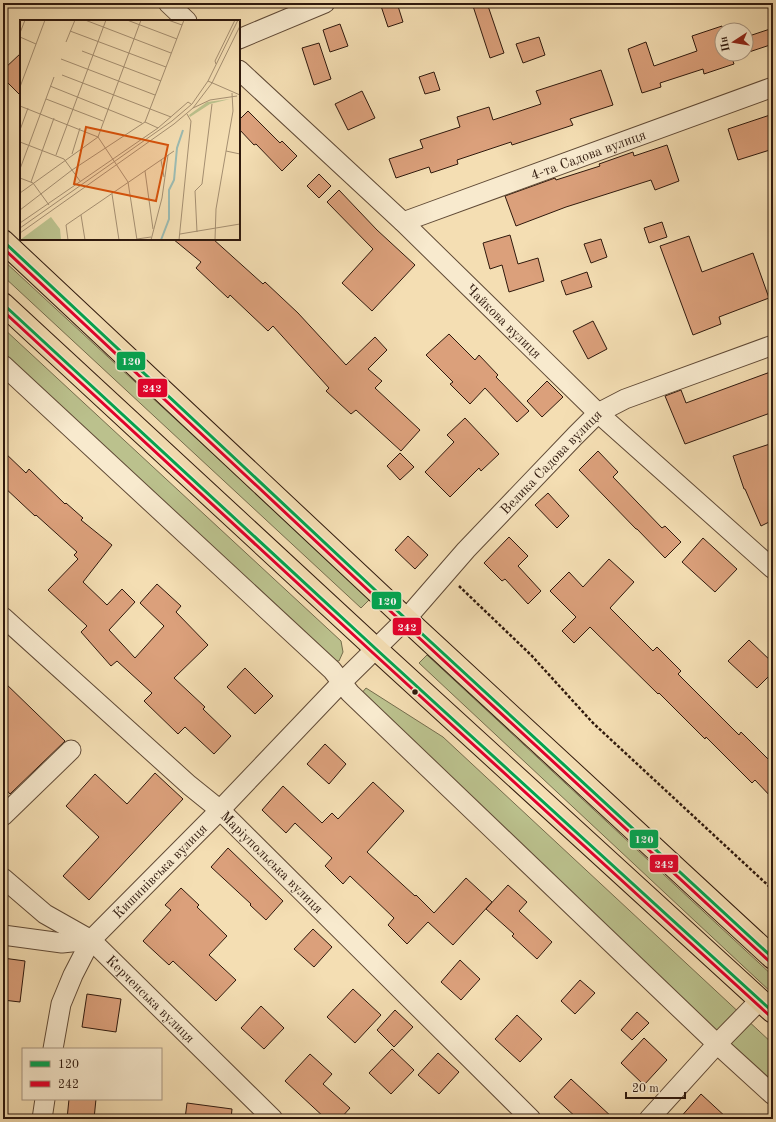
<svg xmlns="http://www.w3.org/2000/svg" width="776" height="1122" font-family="'Old Standard TT',serif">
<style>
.green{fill:#bbc18d;stroke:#756d4d}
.building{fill:#dba07b;stroke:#2f190d}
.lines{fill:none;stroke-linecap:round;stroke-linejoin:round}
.minor-casing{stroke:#604a36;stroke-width:21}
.major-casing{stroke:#2f190d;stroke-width:24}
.path{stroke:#2f190d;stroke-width:2.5;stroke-dasharray:3 2;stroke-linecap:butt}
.minor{stroke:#f8eace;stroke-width:19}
.major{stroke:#f4deb3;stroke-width:22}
.bus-1-casing{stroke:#f8eace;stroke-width:6}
.bus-2-casing{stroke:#f8eace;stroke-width:6}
.bus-1{stroke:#00a651;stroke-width:3}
.bus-2{stroke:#e4002b;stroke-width:3}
.bus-dot{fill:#2f190d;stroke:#f8eace;stroke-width:1.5}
.labels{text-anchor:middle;stroke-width:3.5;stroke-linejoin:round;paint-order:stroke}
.street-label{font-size:14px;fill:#2f190d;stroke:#f8eace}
.inset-river{fill:none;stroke:#9cbbb2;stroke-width:2}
.inset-road{fill:none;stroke:#a58f71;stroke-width:1}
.view{fill:#d6530c;fill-opacity:0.15;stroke:#d6530c;stroke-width:2}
.inset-edge{fill:none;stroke:#2f190d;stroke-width:2}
.line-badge{stroke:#f8eace;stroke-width:1.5}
.badge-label{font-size:11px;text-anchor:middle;font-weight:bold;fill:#fff}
</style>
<rect width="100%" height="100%" fill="#f4deb3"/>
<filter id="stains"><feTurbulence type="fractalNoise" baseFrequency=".005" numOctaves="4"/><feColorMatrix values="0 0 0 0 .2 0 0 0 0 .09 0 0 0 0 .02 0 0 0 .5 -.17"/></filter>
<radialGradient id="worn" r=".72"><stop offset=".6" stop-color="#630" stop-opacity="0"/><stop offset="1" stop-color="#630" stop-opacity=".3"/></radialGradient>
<g class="green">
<path d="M3,260L370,599L361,608L3,276Z"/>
<path d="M3,328L341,641L343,652L339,661H333L3,356Z"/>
<path d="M427,655L773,976V994L419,663Z"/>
<path d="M366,688L443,737L773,1044V1083L710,1025L361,694Z"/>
</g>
<g class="building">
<path d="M380,3H397L403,22L388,27Z"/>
<path d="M472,3H487L504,53L490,58Z"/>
<path d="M340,24L348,46L330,52L323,30Z"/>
<path d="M722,26L723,30L722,54H743L732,58L734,64L704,74L703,69L660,83L661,87L642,93L628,49L646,42L654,66L697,51L692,36Z"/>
<path d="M773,28V44L746,53V37Z"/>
<path d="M539,37L545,55L523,63L516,44Z"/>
<path d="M319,43L331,79L314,85L302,48Z"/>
<path d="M21,53V96L3,78V70Z"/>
<path d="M601,70L613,105L570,119L573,125L512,145L511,142L457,160L458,164L431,173L429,167L396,178L389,159L423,148L420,140L460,127L457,117L489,107L493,120L541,104L536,91Z"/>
<path d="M434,72L440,90L425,94L419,77Z"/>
<path d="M362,91L375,118L348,130L335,104Z"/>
<path d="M248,111L280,143L282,141L297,156L282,171L256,144L254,145L239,129V120Z"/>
<path d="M773,114V149L738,160L728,129Z"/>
<path d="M667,145L679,181L655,190L651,180L566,207L516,226L505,196L555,178L556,180L600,166L599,164L633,152L634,156Z"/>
<path d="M319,174L331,186L319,198L307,186Z"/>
<path d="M339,190L377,230L415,265L372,311L342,283L373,249L327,202Z"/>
<path d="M662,222L667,237L649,243L644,228Z"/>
<path d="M510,235L518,264L538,258L544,281L509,292L502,265L490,269L483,243Z"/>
<path d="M689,236L702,272L753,253L769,298L719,317L721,324L693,335L660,246Z"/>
<path d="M173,239H213L263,284L265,282L298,313L346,365L375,337L387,350L368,369L382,381L375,388L420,430L401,451L356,410L351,414L326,391L329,388L273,326L268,331L230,295L228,298L196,268L201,262Z"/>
<path d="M601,239L607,257L591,263L584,244Z"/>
<path d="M587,272L592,287L566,295L561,281Z"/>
<path d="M593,321L607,349L588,359L573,331Z"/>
<path d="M449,334L475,360L479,355L498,375L496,377L529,411L517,422L485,388L470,404L450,384L453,382L426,355Z"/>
<path d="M773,371V412L685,444L665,396L681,390L686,403Z"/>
<path d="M547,381L563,397L542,417L527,401Z"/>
<path d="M465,418L499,454L481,471L479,468L450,497L425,472L454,442L447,435Z"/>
<path d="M773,443V520L761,526L745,489H744L733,456Z"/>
<path d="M3,451L26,473L29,469L65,504L66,503L83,518L81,520L112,545L83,582L107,605L122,589L135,602L109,630L135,658L164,626L140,603L157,584L181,606L176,612L208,645L174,678L205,707L203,709L231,736L214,754L185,727L178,734L144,701L152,693L117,661L111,666L81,632L87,626L48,590L78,559L74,555L77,552L36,515L35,516L3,486Z"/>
<path d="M598,451L618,472L613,477L662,528L665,526L681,542L665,558L637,529H636L579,470Z"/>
<path d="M400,453L414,467L400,480L387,466Z"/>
<path d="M548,493L569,516L557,528L535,505Z"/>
<path d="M408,536L428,555L415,569L395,550Z"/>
<path d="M509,537L528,556L518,566L541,591L528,604L505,579L502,581L484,563Z"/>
<path d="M703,538L737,569L715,592L682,562Z"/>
<path d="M609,559L634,582L610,608L653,651L657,647L681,671L678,674L739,735L741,732L773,764V799L755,780L752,783L706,737L705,739L659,693L658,694L590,627L574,643L562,631L576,617L550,591L569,572L583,587Z"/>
<path d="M749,640L773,663V672L757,688L728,661Z"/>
<path d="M245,668L273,696L255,714L227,687Z"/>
<path d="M3,681L65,741L10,794L3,786Z"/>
<path d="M325,744L346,764L329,784L307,764Z"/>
<path d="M155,773L183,799L89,900L63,876L99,837L66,806L95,774L127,804Z"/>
<path d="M373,782L404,811L367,852L415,896L416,895L434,913L466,878L492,902L453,945L428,922L407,944L388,925L394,918L350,876L343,884L325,866L332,858L295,823L286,833L262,810L283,786L322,823L332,813L338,819Z"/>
<path d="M228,848L283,901L266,920L250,905L251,904L211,867Z"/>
<path d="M508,885L527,902L519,911L552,942L537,959L512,936L514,934L486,909Z"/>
<path d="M181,888L199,905L197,907L227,936L209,955L236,980L216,1001L173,961L169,965L143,941L171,910L165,905Z"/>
<path d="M313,929L332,947L314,967L294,949Z"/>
<path d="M3,958L25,961L20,1002L3,1000Z"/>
<path d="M460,960L480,979L461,1000L441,982Z"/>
<path d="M580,980L595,993L575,1014L561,1001Z"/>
<path d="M353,989L381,1015L355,1043L327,1017Z"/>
<path d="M87,994L121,999L116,1032L82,1027Z"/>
<path d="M261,1006L284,1028L264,1049L241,1028Z"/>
<path d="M395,1010L413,1027L394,1047L377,1030Z"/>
<path d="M637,1012L649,1023L632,1040L621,1030Z"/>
<path d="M517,1015L542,1039L520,1062L495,1039Z"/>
<path d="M644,1038L667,1060L644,1085L621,1063Z"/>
<path d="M392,1049L414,1070L391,1094L369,1073Z"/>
<path d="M438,1053L459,1072L439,1094L418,1075Z"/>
<path d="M310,1054L332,1074L323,1084L350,1108L340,1119H326L285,1081Z"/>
<path d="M571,1079L614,1119H578L554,1097Z"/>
<path d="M701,1094L728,1119H679Z"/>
<path d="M69,1099H96L94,1119H67Z"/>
<path d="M187,1103L232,1109L231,1119H185Z"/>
</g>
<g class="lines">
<defs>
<g id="minor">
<path d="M168,3L187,21"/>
<path d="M239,39L325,3"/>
<path id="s1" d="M239,70L403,222L598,413L773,569"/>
<path id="s2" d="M403,222L773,87"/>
<path d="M3,365L332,670L350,693L717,1044L773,1095"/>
<path id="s3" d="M3,617L189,785L220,810L531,1119"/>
<path d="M3,816L71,750"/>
<path id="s4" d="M3,878L45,914L91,940L273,1119"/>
<path d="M3,935L62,943L91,940"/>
<path id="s5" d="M53,1049L61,1004L73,975L91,940L220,810L342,682L406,619L466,550L575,436L598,413L625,399L773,345"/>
<path d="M42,1119L45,1099"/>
<path d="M649,1119L717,1044L760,1000"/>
</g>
<g id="major">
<path d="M3,241L406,619L773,958"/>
<path d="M3,304L376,649L773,1012"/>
</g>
</defs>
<use href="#minor" class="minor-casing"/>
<use href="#major" class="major-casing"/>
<path class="path" d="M459,586L531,655L593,723L773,890"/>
<use href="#minor" class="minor"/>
<use href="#major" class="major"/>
<defs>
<g id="bus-1">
<path d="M3,241L406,619L773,958"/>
<path d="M3,304L376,649L773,1012"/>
</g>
<g id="bus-2">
<path d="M3,248L403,623L770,962"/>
<path d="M3,311L373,653L770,1016"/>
</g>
</defs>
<use href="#bus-1" class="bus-1-casing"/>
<use href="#bus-2" class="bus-2-casing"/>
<use href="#bus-1" class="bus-1"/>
<use href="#bus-2" class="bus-2"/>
</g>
<circle class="bus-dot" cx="415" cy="692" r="3.5"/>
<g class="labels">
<g class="street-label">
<text dy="5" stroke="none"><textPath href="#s2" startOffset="197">4-та Садова вулиця</textPath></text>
<text dy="5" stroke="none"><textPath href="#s1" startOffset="365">Чайкова вулиця</textPath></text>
<text dy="5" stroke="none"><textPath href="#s5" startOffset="780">Велика Садова вулиця</textPath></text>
<text dy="5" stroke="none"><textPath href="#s3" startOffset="364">Маріупольська вулиця</textPath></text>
<text dy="5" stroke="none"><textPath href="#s5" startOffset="214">Кишинівська вулиця</textPath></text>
<text dy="5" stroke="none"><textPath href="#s4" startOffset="192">Керченська вулиця</textPath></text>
</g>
</g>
<g transform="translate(20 20)">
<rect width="220" height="220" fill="#f4deb3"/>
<path d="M210,79L190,84L170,97L169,95L187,82ZM31,197L40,209L41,220H0Z" fill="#bbc18d"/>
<path class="inset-river" d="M141,220L149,199V170L154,160L157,128L163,110"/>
<path class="inset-road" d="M65,0L151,33M107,0L157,19M148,0L162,5M218,0L188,61L220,75M50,11L146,47M0,13L5,0M0,17L16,24M46,22L55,0M62,31L141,61M41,39L135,75M196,44L195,41L215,0M42,55L151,97M192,63L220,6M30,66L122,103M0,67L25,0M26,79L83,101M0,86L78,117L108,162L117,220M173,88L190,80L217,76M125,102L138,108M0,110L8,88M0,122L44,139L60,161M206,131L220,134M52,134L60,108M36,135L86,0M141,140L144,157M0,149L34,57M125,151L133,209M0,158L13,163L29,185M11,162L34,98M0,173L78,117L121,0M92,174L99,220M0,190L52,150L125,102L164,0M61,195L65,220M0,203L138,108L168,82L171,84M0,208L152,101L172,84L188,61M177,212L175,171L182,164L192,84M0,213L154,104L173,88L192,63M160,214L220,204M117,219L131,217M48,220L46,205L154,131M131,220L142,178L148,135M159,220L171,101L167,94M195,220L196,189L213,91L212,73"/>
<path class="view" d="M66,107L148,125L136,181L54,164Z"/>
<rect width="220" height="220" class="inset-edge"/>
</g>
<g class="line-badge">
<rect x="116" y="351" width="30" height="20" rx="4" fill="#00a651"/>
<rect x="137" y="378" width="31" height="20" rx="4" fill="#e4002b"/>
<rect x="371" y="591" width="31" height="19" rx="4" fill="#00a651"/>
<rect x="392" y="617" width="30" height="19" rx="4" fill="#e4002b"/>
<rect x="629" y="829" width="30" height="20" rx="4" fill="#00a651"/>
<rect x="649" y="854" width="30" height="19" rx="4" fill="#e4002b"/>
</g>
<g class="badge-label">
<text x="131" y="365">120</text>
<text x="152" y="392">242</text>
<text x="387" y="605">120</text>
<text x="407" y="631">242</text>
<text x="644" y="843">120</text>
<text x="664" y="868">242</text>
</g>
<rect width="776" height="1122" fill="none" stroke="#f4deb3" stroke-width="16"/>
<rect x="4" y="4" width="768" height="1114" fill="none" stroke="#2f190d" stroke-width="2"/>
<rect x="8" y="8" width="760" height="1106" fill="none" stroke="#2f190d"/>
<rect x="22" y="1048" width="140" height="52" fill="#f8eace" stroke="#a89681"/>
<rect x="30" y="1061" width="20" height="6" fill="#00a651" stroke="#a89681"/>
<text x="58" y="1068" font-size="12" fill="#2f190d">120</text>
<rect x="30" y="1081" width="20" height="6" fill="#e4002b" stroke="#a89681"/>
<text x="58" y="1088" font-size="12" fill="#2f190d">242</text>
<g transform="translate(734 42) rotate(258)"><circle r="19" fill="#f8eace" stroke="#a89681"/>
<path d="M0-3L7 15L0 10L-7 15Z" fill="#8f2418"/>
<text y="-6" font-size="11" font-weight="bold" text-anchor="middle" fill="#2f190d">Пн</text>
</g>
<path d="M626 1092v6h59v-6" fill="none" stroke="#2f190d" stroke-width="2"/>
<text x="632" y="1092" font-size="12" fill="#2f190d" stroke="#f8eace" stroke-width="3" paint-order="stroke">20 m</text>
<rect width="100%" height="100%" filter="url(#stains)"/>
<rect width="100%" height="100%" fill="url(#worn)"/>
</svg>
